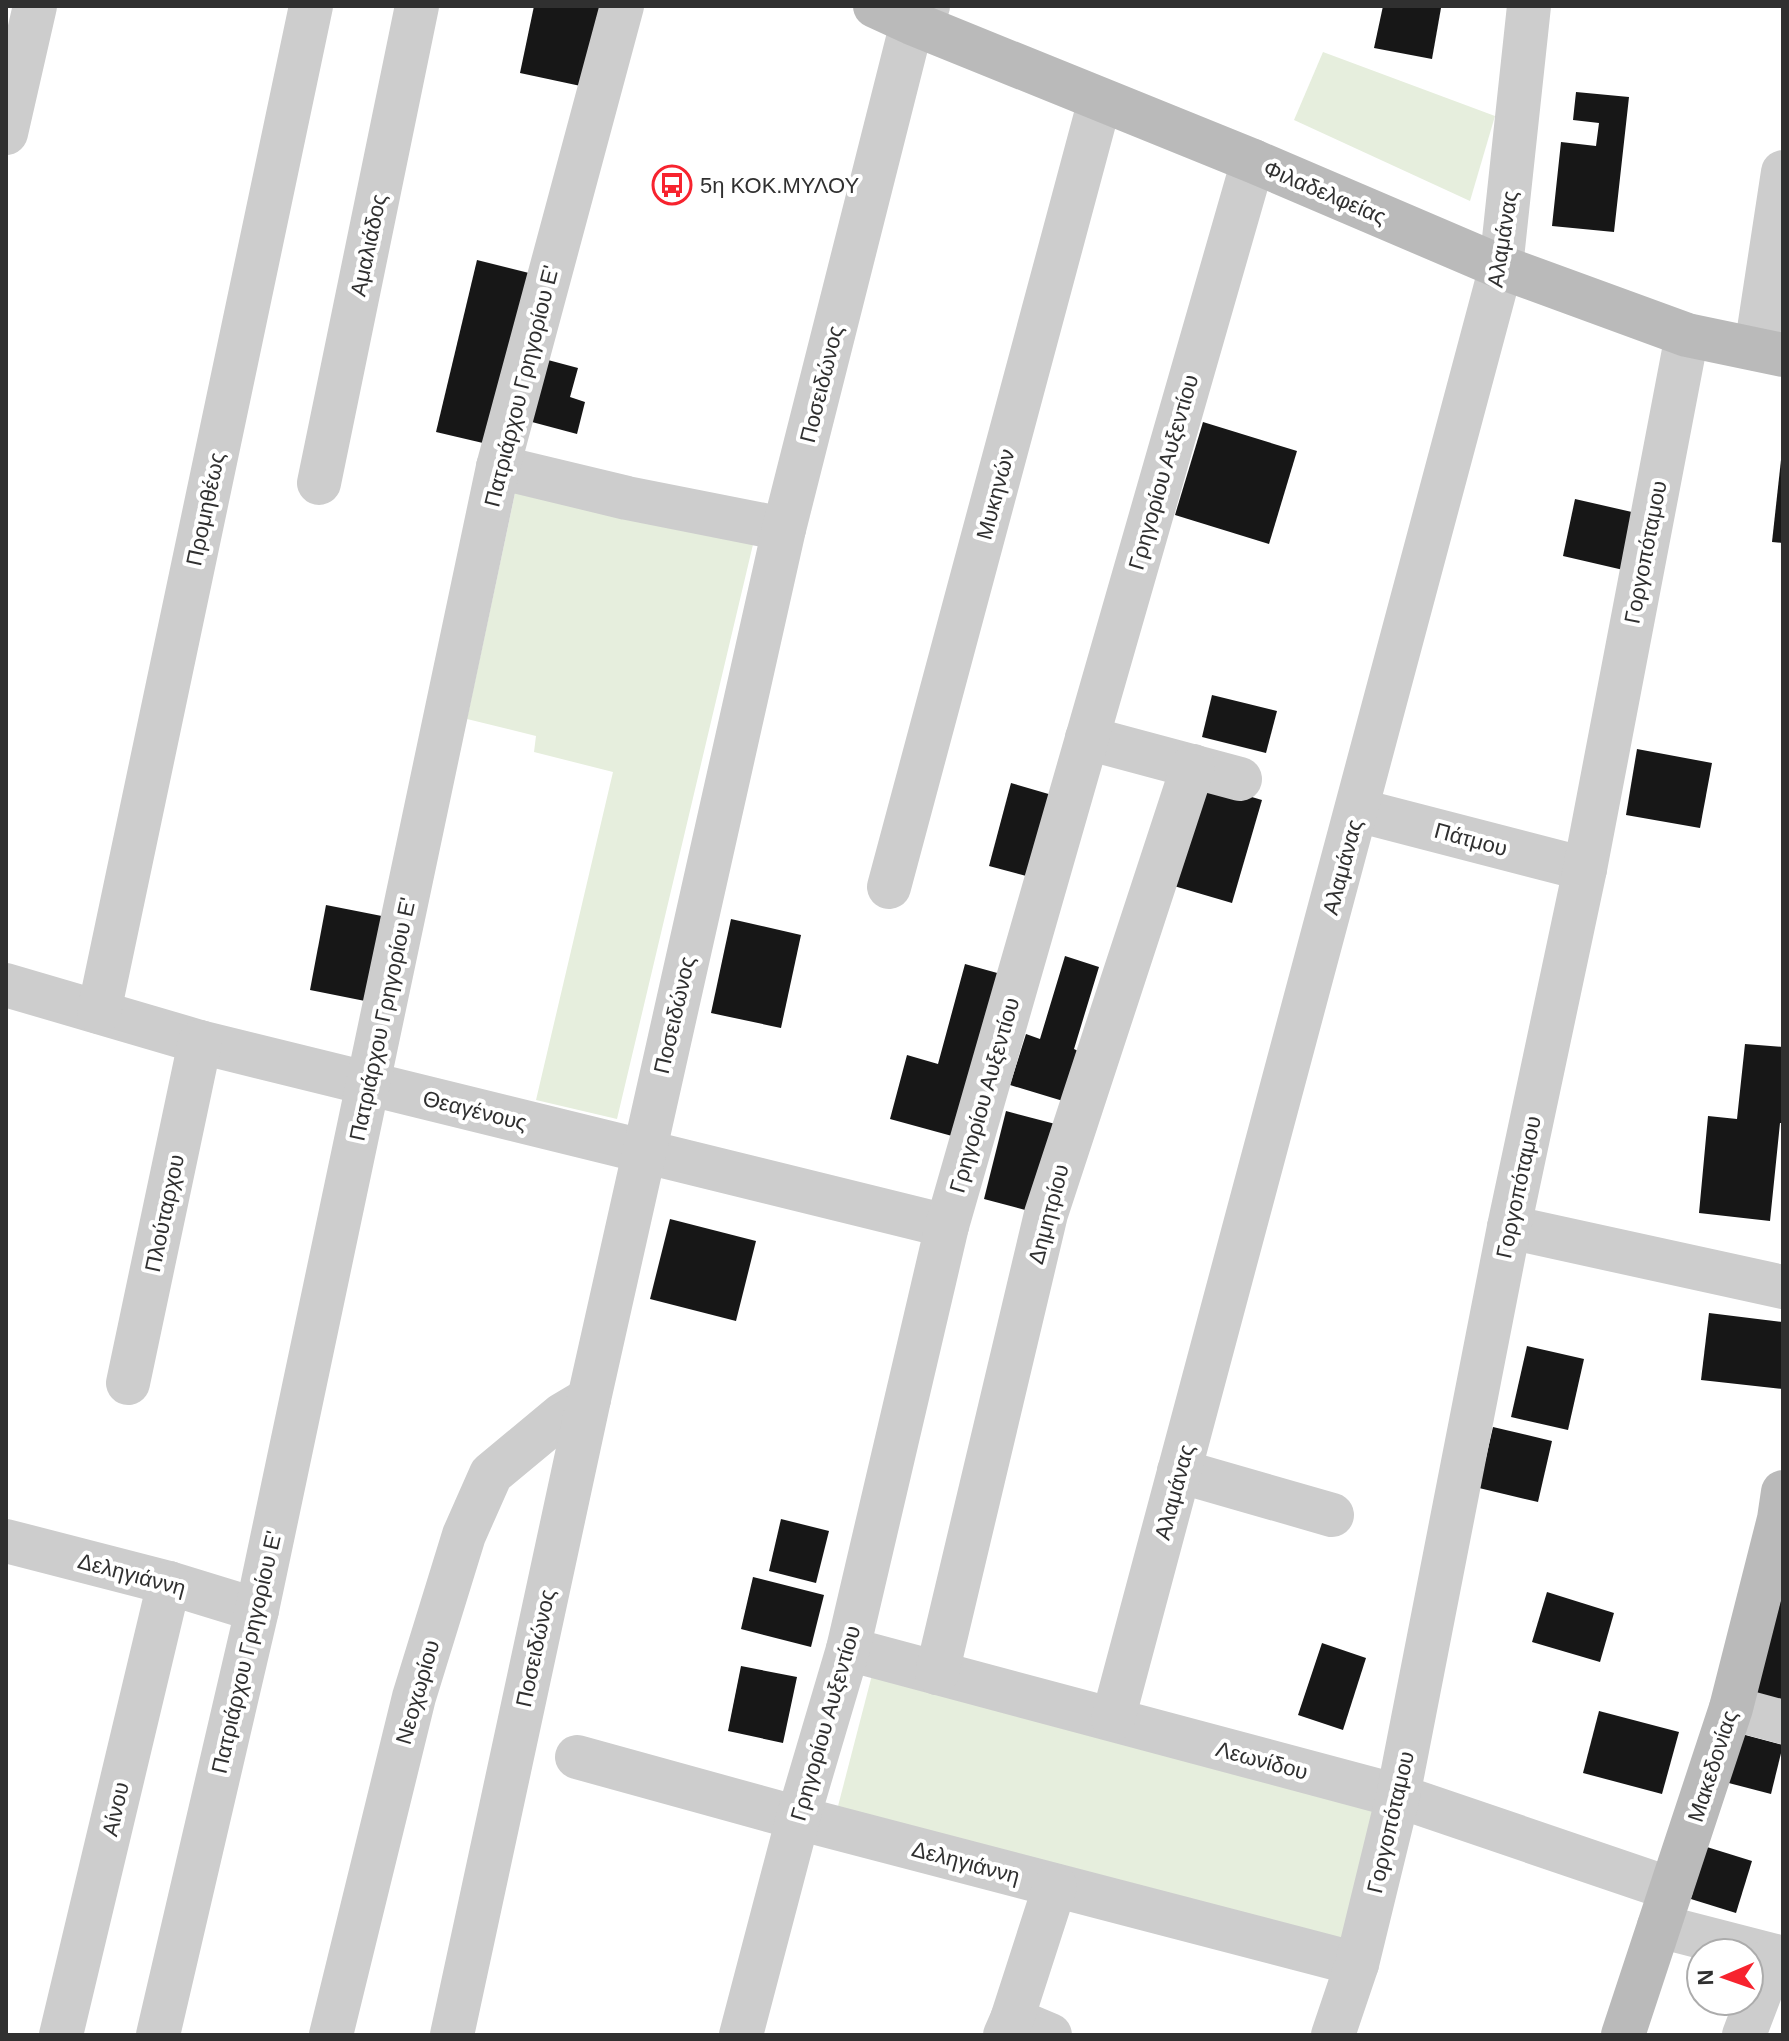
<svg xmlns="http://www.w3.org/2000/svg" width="1789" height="2041" font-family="Arial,sans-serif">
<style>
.green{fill:#e6eedd}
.building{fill:#171717}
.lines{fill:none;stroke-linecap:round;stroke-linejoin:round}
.street{stroke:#cdcdcd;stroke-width:44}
.secondary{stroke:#bababa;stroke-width:44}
.labels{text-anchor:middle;stroke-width:8;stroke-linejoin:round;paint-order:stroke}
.poi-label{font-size:22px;fill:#303030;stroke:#fff;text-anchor:start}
.street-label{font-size:22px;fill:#303030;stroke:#fff}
</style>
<rect width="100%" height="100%" fill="#fff"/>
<g class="green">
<path d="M1323,52L1495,116L1470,201L1294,120Z"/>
<path d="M518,479L755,536L617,1119L536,1100L613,772L534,752L536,736L467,719Z"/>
<path d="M872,1675L1378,1808L1343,1943L837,1810Z"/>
</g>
<g class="building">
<path d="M534,6H608L590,88L520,73Z"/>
<path d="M1383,6L1441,8L1432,59L1374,48Z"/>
<path d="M1576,92L1629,97L1614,232L1552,226L1561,142L1596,146L1599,123L1573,120Z"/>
<path d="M477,260L541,276L500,447L436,432Z"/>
<path d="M548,360L578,368L570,397L585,402L577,434L532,422Z"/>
<path d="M1203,422L1297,451L1269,544L1175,515Z"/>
<path d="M1781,460H1783V543L1772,542Z"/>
<path d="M1575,499L1645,515L1632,572L1563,556Z"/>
<path d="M1212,695L1277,711L1266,753L1202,737Z"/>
<path d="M1637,749L1712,763L1700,828L1626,815Z"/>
<path d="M1011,783L1052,795L1030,877L989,866Z"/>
<path d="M1204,783L1262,800L1232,903L1174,886Z"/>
<path d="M326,905L397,919L380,1004L310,990Z"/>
<path d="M731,919L801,935L781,1028L711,1013Z"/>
<path d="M1065,956L1099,967L1074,1049L1078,1051L1063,1101L1010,1085L1026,1034L1040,1039Z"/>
<path d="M965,964L1008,976L963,1139L890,1119L907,1055L938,1064Z"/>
<path d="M1745,1044L1783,1047V1123H1780L1770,1221L1699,1213L1708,1116L1737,1119Z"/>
<path d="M1006,1111L1063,1126L1040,1214L984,1199Z"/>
<path d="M670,1219L756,1241L736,1321L650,1299Z"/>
<path d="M1709,1313L1783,1322V1389L1701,1380Z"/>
<path d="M1527,1346L1584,1359L1568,1430L1511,1417Z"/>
<path d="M1493,1427L1552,1441L1538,1502L1479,1488Z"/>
<path d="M781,1519L829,1531L816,1583L769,1571Z"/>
<path d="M753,1577L824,1595L811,1647L741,1629Z"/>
<path d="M1547,1592L1614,1613L1600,1662L1532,1642Z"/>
<path d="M1782,1595L1783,1596V1702L1755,1694Z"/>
<path d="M1322,1643L1366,1658L1343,1730L1298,1715Z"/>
<path d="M741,1666L797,1677L783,1743L728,1731Z"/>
<path d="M1599,1711L1679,1732L1662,1794L1583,1773Z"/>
<path d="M1734,1732L1783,1745L1771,1794L1721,1781Z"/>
<path d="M1694,1843L1752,1861L1736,1913L1678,1895Z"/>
</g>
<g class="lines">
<g class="street">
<path d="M6,133L35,6"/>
<path d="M1756,349L1783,172"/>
<path d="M498,467L627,498L784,529"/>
<path d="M319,483L417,6"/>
<path d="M1087,738L1240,779"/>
<path d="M1357,810L1585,869"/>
<path d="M889,887L1100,100"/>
<path d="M6,985L200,1042L947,1226"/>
<path d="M99,1012L311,6"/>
<path d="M1509,1227L1783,1287"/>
<path d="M128,1383L200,1042"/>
<path d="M1179,1471L1332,1515"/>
<path d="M6,1541L169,1583L257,1610"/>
<path d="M848,1649L1398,1796L1671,1889"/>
<path d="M937,1673L1046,1214L1193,766"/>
<path d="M1731,1708L1783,1722"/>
<path d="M1113,1719L1501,267L1529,6"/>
<path d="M577,1757L798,1818L1357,1964"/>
<path d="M1659,1926L1783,1958"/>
<path d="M1012,2019L1050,2035"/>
<path d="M61,2035L169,1583"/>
<path d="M158,2035L257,1610L498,467L622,6"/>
<path d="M331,2035L414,1697L464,1535L491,1474L562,1415L589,1399"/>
<path d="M452,2035L589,1399L784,529L912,23L928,6"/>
<path d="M741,2035L798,1818L848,1649L947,1226L1253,161"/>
<path d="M1005,2035L1012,2019L1055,1886"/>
<path d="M1333,2035L1357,1964L1398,1796L1509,1227L1585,869L1687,335"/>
<path d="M1744,2035L1774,1956"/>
</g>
<g class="secondary">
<path d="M875,6L912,23L1253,161L1501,267L1687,335L1783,355"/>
<path d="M1623,2035L1731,1708L1779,1519L1783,1492"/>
</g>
</g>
<defs>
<symbol id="bus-ring" viewBox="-11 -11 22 22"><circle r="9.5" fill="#fff" stroke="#f7232e" stroke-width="1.5"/><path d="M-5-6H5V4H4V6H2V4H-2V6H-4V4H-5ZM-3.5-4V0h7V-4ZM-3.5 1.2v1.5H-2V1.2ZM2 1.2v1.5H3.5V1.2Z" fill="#f7232e"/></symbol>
</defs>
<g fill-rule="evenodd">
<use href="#bus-ring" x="650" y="163" width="44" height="44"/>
</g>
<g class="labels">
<g class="poi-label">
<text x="700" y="193">5η ΚΟΚ.ΜΥΛΟΥ</text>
</g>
<g class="street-label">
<text transform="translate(1325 192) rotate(23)" y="8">Φιλαδελφείας</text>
<text transform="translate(1502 239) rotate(-81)" y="8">Αλαμάνας</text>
<text transform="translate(368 245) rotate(-78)" y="8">Αμαλιάδος</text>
<text transform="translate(821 384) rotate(-76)" y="8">Ποσειδώνος</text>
<text transform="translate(521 386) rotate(-76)" y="8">Πατριάρχου Γρηγορίου E'</text>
<text transform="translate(1163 472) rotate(-74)" y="8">Γρηγορίου Αυξεντίου</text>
<text transform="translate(995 494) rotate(-75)" y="8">Μυκηνών</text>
<text transform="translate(205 509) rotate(-78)" y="8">Προμηθέως</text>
<text transform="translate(1645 552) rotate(-79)" y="8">Γοργοπόταμου</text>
<text transform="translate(1471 839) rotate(15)" y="8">Πάτμου</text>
<text transform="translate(1342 867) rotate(-75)" y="8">Αλαμάνας</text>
<text transform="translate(674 1015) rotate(-77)" y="8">Ποσειδώνος</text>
<text transform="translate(382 1019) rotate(-78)" y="8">Πατριάρχου Γρηγορίου E'</text>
<text transform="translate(984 1095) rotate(-74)" y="8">Γρηγορίου Αυξεντίου</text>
<text transform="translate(475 1110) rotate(14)" y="8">Θεαγένους</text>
<text transform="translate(1518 1187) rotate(-78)" y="8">Γοργοπόταμου</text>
<text transform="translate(164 1213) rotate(-78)" y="8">Πλούταρχου</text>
<text transform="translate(1048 1214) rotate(-75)" y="8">Δημητρίου</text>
<text transform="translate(1174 1492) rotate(-75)" y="8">Αλαμάνας</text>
<text transform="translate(132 1574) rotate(15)" y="8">Δεληγιάννη</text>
<text transform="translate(535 1648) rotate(-78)" y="8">Ποσειδώνος</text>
<text transform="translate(246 1652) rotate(-77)" y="8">Πατριάρχου Γρηγορίου E'</text>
<text transform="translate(417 1692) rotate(-74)" y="8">Νεοχωρίου</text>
<text transform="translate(825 1723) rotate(-74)" y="8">Γρηγορίου Αυξεντίου</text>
<text transform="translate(1262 1760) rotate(15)" y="8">Λεωνίδου</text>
<text transform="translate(1712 1766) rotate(-72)" y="8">Μακεδονίας</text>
<text transform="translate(115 1809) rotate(-77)" y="8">Αίνου</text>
<text transform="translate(1390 1822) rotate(-77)" y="8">Γοργοπόταμου</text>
<text transform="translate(966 1862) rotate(15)" y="8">Δεληγιάννη</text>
</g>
</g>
<rect width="1789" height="2041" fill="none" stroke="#303030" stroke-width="16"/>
<g transform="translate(1725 1977) rotate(268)"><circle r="38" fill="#ffffff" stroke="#acacac" stroke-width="2"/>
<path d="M0-6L14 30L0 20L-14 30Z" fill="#f7232e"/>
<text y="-12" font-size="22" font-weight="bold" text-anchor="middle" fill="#303030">N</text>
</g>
</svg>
